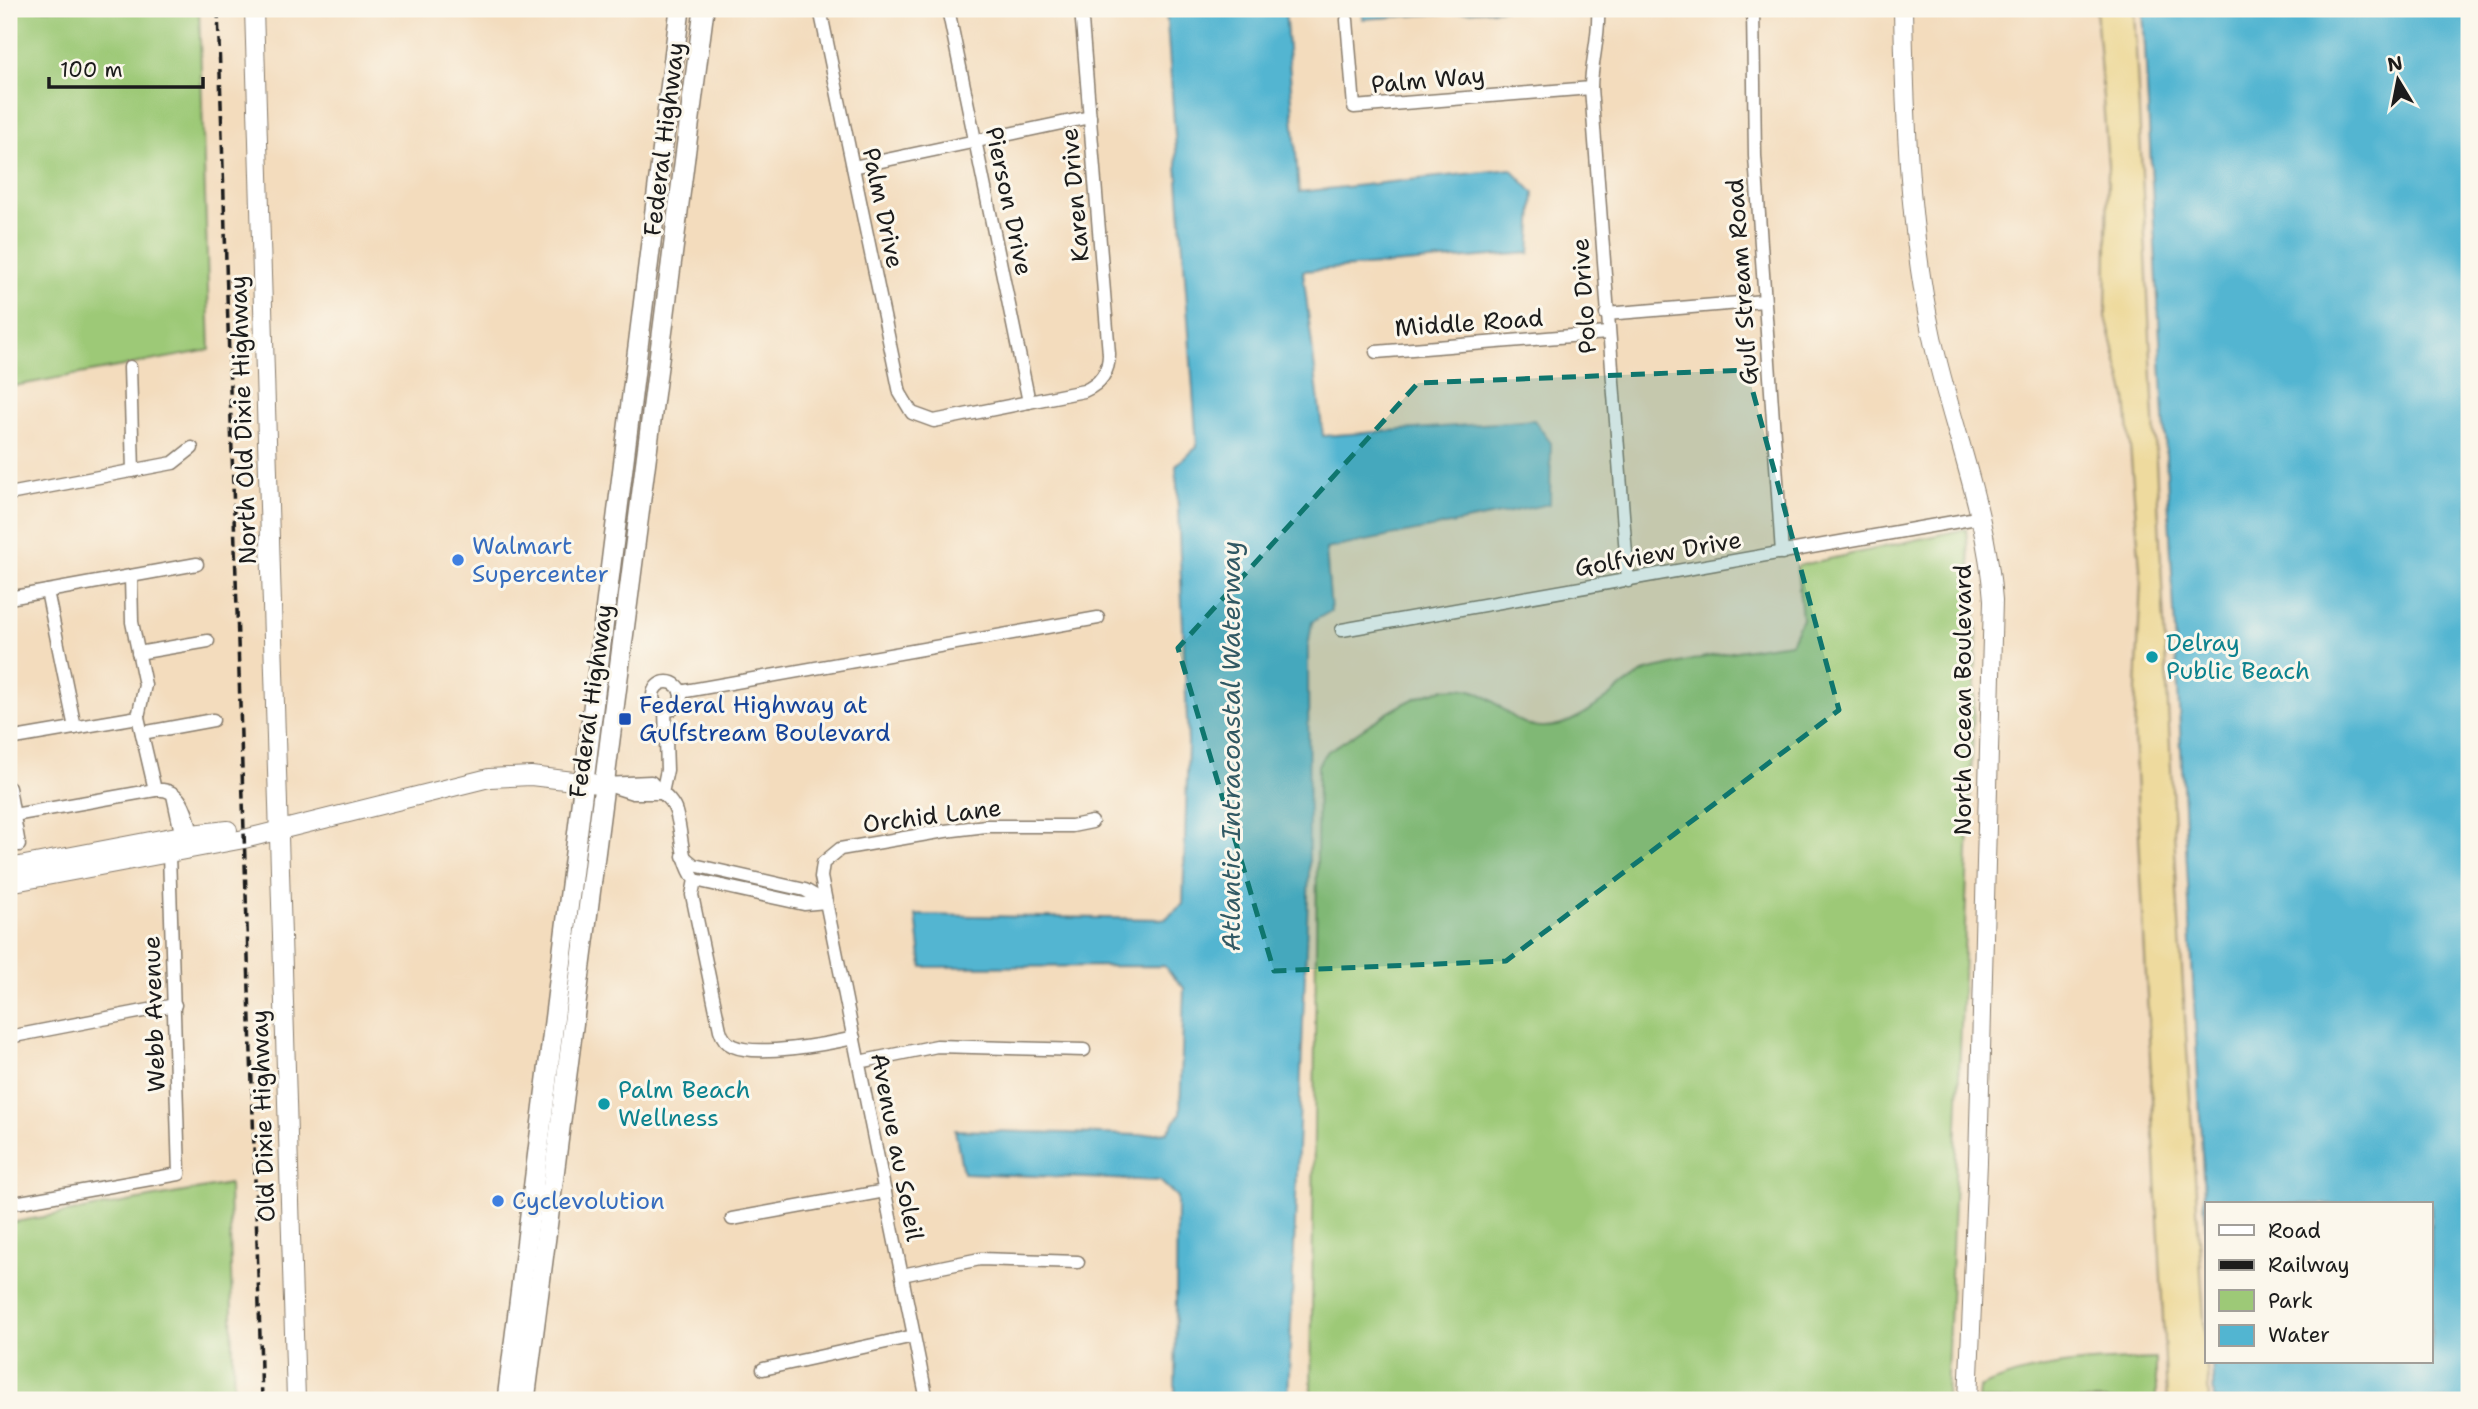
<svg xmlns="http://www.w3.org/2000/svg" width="2478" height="1409" font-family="'Shantell Sans',sans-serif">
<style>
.green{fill:#9dc977;stroke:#5c724a;stroke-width:2}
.sand{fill:#eeda9e;stroke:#857b5d;stroke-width:2}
.water{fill:#52b5d1;stroke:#376876;stroke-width:2}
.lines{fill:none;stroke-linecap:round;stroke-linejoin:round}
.street-casing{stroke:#887c6c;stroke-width:15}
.secondary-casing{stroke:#887c6c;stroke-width:20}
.primary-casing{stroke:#887c6c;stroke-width:22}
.street{stroke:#fff;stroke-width:12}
.secondary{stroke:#fff;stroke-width:18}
.primary{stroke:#fff;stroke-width:19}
.rail{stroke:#1c1c1c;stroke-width:3.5;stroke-dasharray:10 5;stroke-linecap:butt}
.marked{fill:#0f766e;fill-opacity:0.2;stroke:#0f766e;stroke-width:5;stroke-dasharray:14 9;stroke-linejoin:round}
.shop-dot{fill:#3f7fe0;stroke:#fbf7ec;stroke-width:2.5}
.culture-dot{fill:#0f9aa8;stroke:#fbf7ec;stroke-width:2.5}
.transit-dot{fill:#1a4fb4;stroke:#fbf7ec;stroke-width:2.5}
.labels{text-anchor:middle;stroke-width:6;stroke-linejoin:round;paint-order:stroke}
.street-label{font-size:24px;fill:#1c1c1c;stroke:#fbf7ec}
.shop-label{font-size:24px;fill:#366cbe;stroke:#fbf7ec;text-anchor:start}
.culture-label{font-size:24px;fill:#0d838f;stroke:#fbf7ec;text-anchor:start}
.transit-label{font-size:24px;fill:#164399;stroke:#fbf7ec;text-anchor:start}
.water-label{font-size:26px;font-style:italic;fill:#325964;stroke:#fbf7ec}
</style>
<rect width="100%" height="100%" fill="#fbf7ec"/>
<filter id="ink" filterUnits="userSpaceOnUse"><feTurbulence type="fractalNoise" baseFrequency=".0143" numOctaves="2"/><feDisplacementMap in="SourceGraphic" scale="14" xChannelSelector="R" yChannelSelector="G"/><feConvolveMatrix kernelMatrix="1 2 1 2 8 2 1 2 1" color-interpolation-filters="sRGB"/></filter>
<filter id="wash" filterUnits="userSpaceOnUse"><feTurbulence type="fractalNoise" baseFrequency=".00686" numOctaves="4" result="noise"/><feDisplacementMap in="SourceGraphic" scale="28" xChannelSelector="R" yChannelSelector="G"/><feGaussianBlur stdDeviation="1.57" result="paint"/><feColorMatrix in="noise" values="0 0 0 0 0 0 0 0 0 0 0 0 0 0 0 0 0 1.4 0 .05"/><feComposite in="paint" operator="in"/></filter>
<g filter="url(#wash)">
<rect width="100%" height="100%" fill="#f3dcbd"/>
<g class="green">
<path d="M9,9H199L210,350L9,387Z"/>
<path d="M1966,529L1977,628L1946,1400H1311L1318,765L1328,751C1368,728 1430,673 1477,692C1499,701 1515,727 1542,727C1579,729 1615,687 1645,672C1654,668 1666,667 1676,664C1714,654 1751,648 1791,643L1802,619L1797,566Z"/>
<path d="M229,1184L234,1400H9V1223Z"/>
<path d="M2156,1359V1400H1978L1979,1388C2036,1362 2094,1361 2156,1359Z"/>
</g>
<path class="sand" d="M2096,9H2134L2177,890L2209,1400H2167L2134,734L2141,580L2126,398L2106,317L2108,165Z"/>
<g class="water">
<path d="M1166,9H1285L1299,192L1511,169L1534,193L1530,253L1303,271L1323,436L1534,420L1551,443L1550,504L1326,549L1331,611L1312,622L1308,648L1309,873L1288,1400H1175L1177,1197L1160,1181L963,1173L955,1130L1140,1135L1167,1132L1180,1114L1184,988L1164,966L922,967L916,915L1165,919L1183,904L1188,743L1176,465L1197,447Z"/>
<path d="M1362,9H1505L1363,19Z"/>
<path d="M2143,9H2469V1400H2214L2212,1362H2431V1204H2207V1254Z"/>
</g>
</g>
<g filter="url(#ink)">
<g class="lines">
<defs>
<g id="street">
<path d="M820,9L900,393L912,413L934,421L1084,391C1100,384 1109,372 1109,354L1081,9"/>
<path d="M948,9L1029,402"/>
<path d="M1598,9C1600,36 1591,61 1591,88L1628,581"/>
<path d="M1753,9L1755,156L1782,553"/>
<path d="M1347,20L1354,107L1591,88"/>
<path d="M853,167L1090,117"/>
<path d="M1606,314L1764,301"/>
<path d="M1376,352L1607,333"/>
<path d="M130,367L133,471"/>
<path d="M9,494L173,463L192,448"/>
<path d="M131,576L132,622L145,685L138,717L155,790C185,787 188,819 194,841"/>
<path d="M47,591L75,728"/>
<path d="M9,598L197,564"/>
<path d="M1342,630L1982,517"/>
<path d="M138,653L208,641"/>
<circle cx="667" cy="696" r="14"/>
<path d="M680,692L1098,618"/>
<path d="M142,733L213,720"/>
<path d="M9,739L138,717"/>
<path d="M604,784L651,782C659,791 673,800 676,812C683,836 680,859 695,880L804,904L826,902"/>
<path d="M611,786L633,793H662"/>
<path d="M9,788L19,845"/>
<path d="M662,793L667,770L665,710"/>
<path d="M173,795L183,842"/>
<path d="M14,815L155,790"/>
<path d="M683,856L694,865L805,890L826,902"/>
<path d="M695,880L692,895L720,1030C722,1037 726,1043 733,1046C757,1057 827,1044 854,1038"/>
<path d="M9,1037L175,1005"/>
<path d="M859,1062L937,1046L1084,1050"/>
<path d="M9,1204L179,1174L169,854"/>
<path d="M732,1219L885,1191"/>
<path d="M902,1275L980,1259L1078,1262"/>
<path d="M763,1369L914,1336"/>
<path d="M927,1400L821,877L823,863L840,849L945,831L986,826H1072L1092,822"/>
</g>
<g id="secondary">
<path d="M254,9L296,1400"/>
<path d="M1903,9C1905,118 1909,230 1932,337C1951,425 1987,510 1993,600L1978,1162L1968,1400"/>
<path d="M9,868L182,835L228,830"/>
<path d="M9,883L244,839L489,778L531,776L599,784"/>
</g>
<g id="primary">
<path d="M507,1400L680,9"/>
<path d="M525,1400L704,9"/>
</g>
</defs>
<use href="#street" class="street-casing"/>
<use href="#secondary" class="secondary-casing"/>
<use href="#primary" class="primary-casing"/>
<use href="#street" class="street"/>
<use href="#secondary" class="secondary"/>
<use href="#primary" class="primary"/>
<path class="rail" d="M218,9L262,1400"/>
</g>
</g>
<path class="marked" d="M1747,370L1839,710L1506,961L1274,971L1178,648L1418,383Z"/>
<g class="shop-dot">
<circle cx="458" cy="560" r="7"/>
<circle cx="498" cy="1201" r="7"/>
</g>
<g class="culture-dot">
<circle cx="2152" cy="657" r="7"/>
<circle cx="604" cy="1104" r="7"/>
</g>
<rect class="transit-dot" x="618" y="712" width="14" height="14" rx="3.5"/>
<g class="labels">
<g class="street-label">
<text transform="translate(1428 80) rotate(-5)" y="8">Palm Way</text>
<text transform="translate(664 139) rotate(-83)" y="8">Federal Highway</text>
<text transform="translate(1075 195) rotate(-95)" y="8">Karen Drive</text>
<text transform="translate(1009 201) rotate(78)" y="8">Pierson Drive</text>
<text transform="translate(883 208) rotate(78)" y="8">Palm Drive</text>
<text transform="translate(1742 282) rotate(-94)" y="8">Gulf Stream Road</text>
<text transform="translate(1584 296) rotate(-94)" y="8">Polo Drive</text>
<text transform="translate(1469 323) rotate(-4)" y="8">Middle Road</text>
<text transform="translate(243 420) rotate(-92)" y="8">North Old Dixie Highway</text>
<text transform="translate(1658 554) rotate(-10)" y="8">Golfview Drive</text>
<text transform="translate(1963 700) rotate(-90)" y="8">North Ocean Boulevard</text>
<text transform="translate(591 701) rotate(-82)" y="8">Federal Highway</text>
<text transform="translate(932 816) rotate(-7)" y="8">Orchid Lane</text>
<text transform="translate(154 1014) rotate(-92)" y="8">Webb Avenue</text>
<text transform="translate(263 1116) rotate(-92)" y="8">Old Dixie Highway</text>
<text transform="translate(897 1147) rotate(79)" y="8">Avenue au Soleil</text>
</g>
<g class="shop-label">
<text x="472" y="554">Walmart<tspan x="472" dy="28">Supercenter</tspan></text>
<text x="512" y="1209">Cyclevolution</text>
</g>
<g class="culture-label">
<text x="2166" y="651">Delray<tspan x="2166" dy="28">Public Beach</tspan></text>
<text x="618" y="1098">Palm Beach<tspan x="618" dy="28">Wellness</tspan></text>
</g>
<g class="transit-label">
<text x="639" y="713">Federal Highway at<tspan x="639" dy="28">Gulfstream Boulevard</tspan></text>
</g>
<g class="water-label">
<text transform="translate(1231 746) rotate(-90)" y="9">Atlantic Intracoastal Waterway</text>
</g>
</g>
<rect width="2478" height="1409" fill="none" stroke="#fbf7ec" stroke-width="35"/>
<rect x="2205" y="1202" width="228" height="161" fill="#fbf7ec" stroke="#a29f99" stroke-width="2"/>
<rect x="2219" y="1225" width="35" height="10" fill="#ffffff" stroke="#a29f99" stroke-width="2"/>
<text x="2268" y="1238" font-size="21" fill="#1c1c1c">Road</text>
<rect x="2219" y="1260" width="35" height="10" fill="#1c1c1c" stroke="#a29f99" stroke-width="2"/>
<text x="2268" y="1272" font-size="21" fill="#1c1c1c">Railway</text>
<rect x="2219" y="1290" width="35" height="21" fill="#9dc977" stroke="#a29f99" stroke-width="2"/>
<text x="2268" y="1308" font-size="21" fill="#1c1c1c">Park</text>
<rect x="2219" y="1325" width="35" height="21" fill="#52b5d1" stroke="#a29f99" stroke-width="2"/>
<text x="2268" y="1342" font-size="21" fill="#1c1c1c">Water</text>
<g transform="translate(2398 80) rotate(350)" stroke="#fbf7ec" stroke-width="5" paint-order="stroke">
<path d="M0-5L12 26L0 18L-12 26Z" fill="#1c1c1c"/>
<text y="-10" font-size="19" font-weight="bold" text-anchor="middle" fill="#1c1c1c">N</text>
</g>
<path d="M49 77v10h154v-10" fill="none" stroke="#1c1c1c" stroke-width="3.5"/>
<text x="60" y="77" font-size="21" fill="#1c1c1c" stroke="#fbf7ec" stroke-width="5" paint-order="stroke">100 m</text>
</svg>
